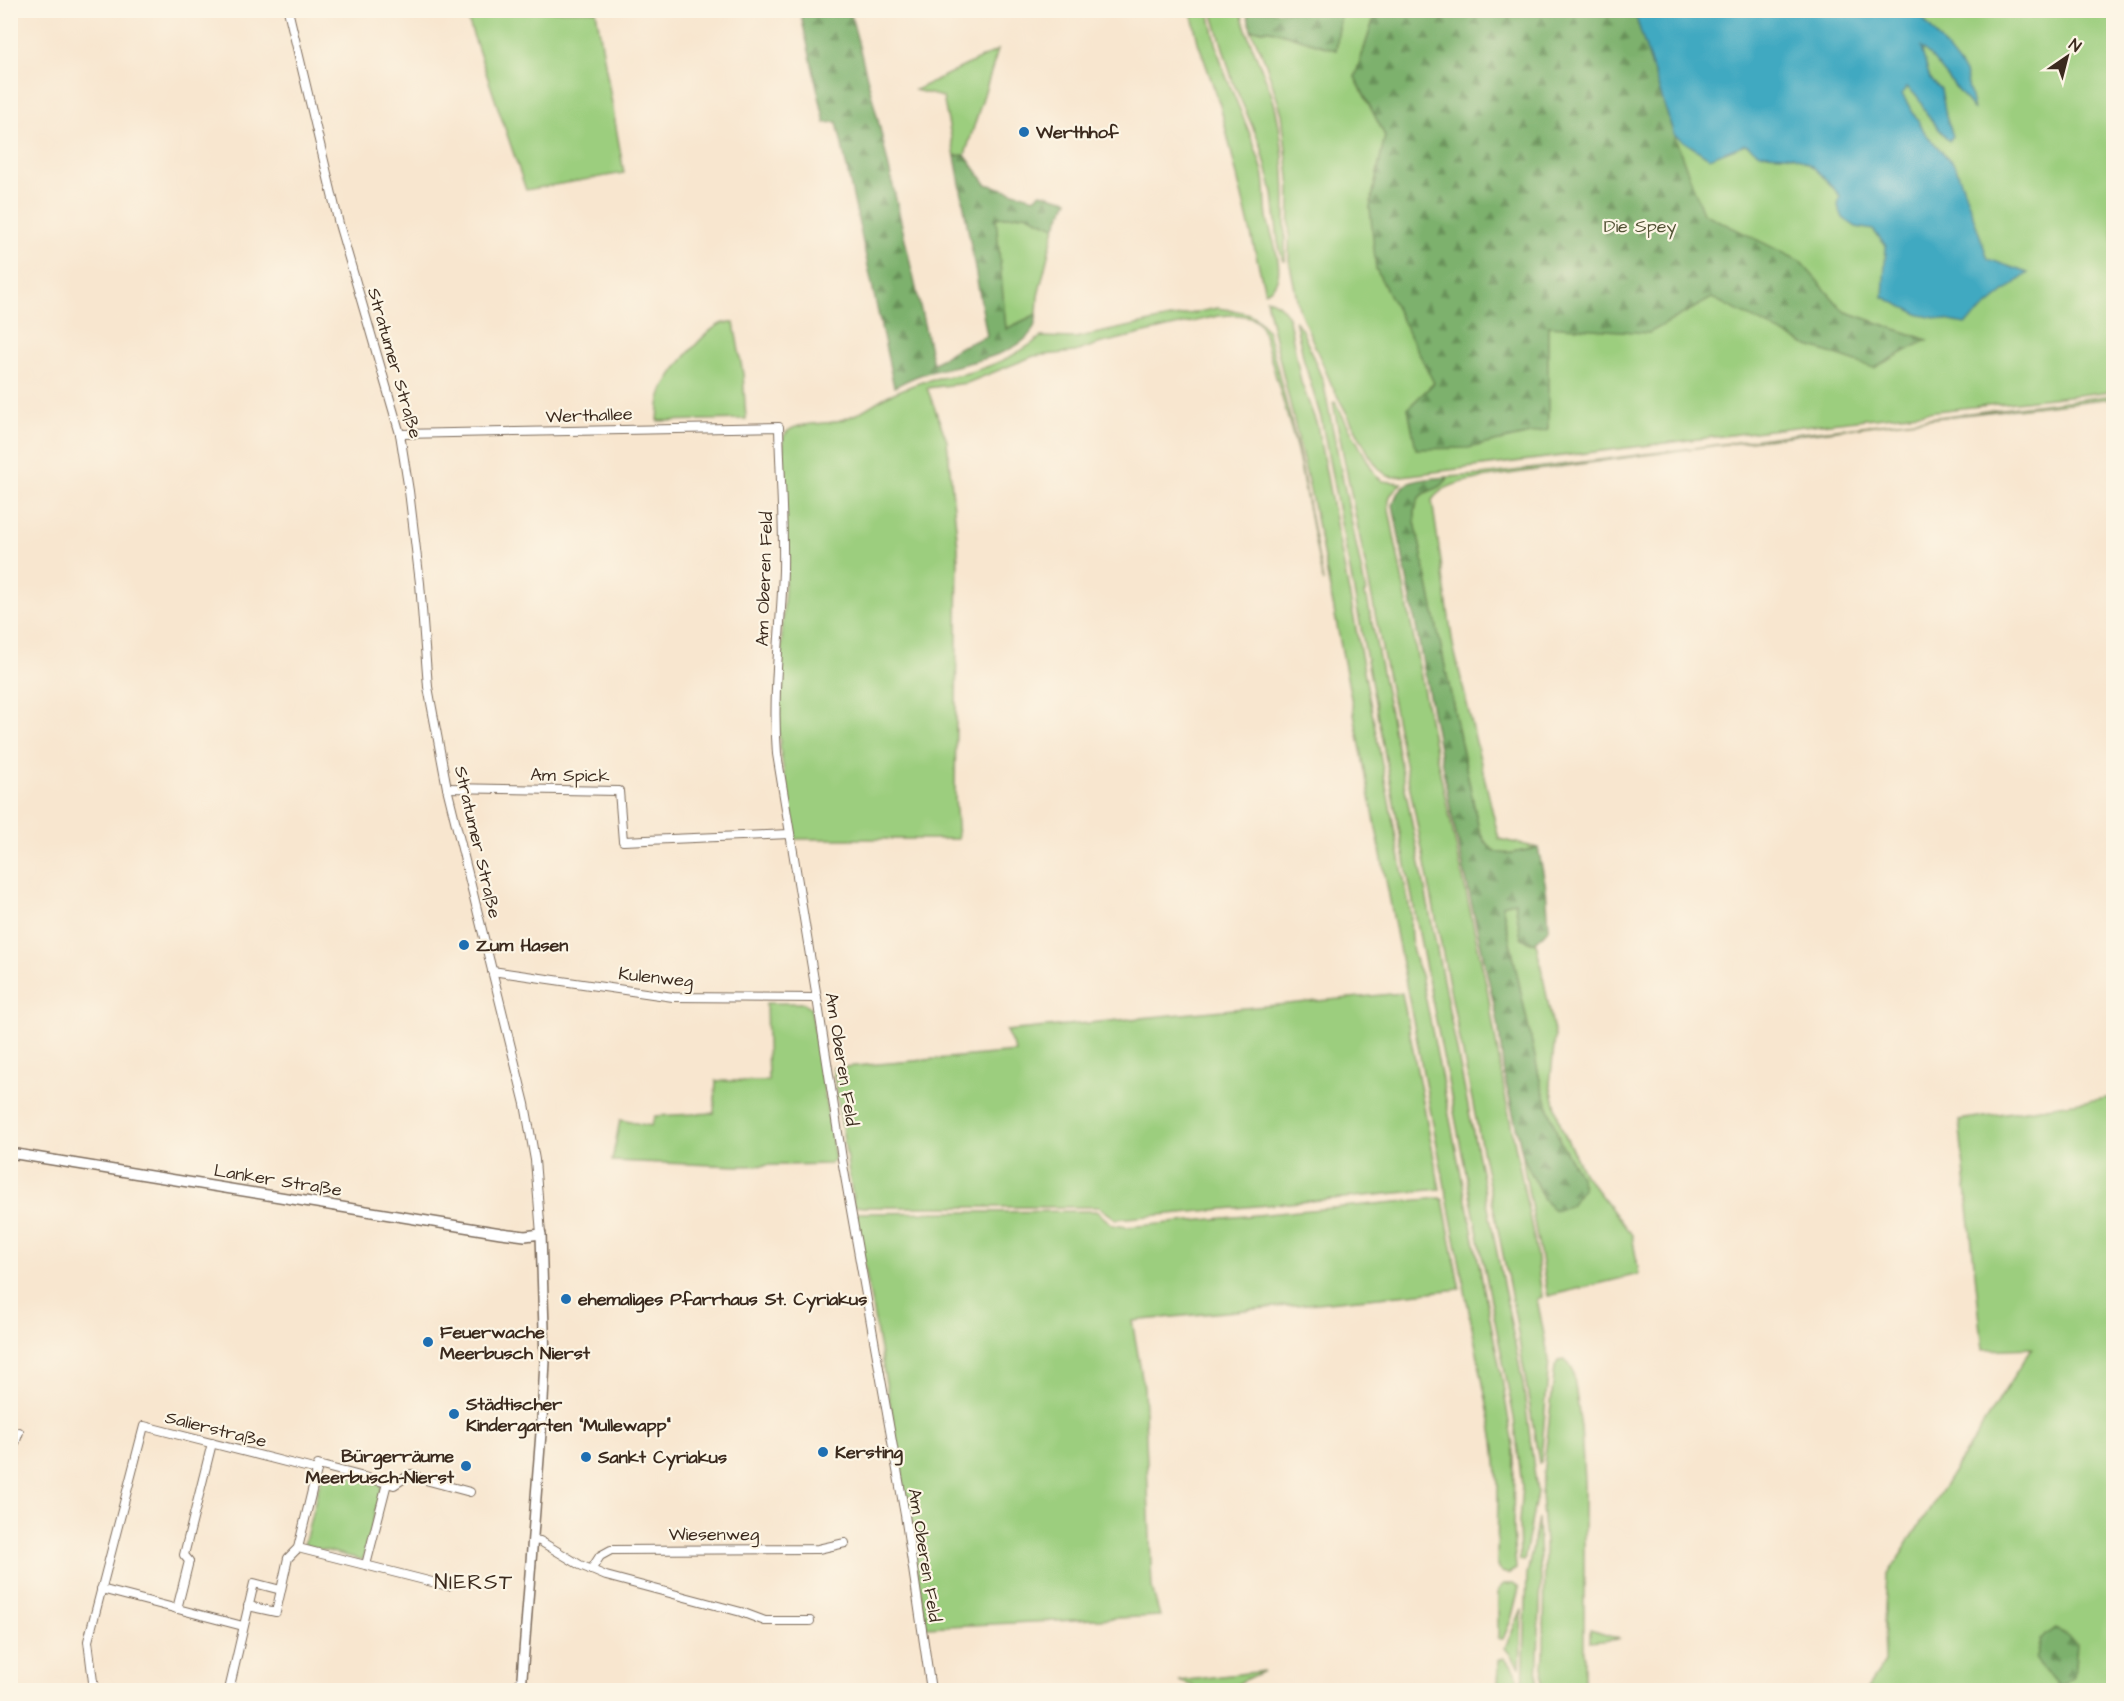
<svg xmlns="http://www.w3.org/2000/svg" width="2124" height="1701" font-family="'Architects Daughter',sans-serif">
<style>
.green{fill:#9cce7e;stroke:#6c7c4e;stroke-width:1.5}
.forest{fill:url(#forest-firs);stroke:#5c6e46;stroke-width:1.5}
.water{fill:#41a9c1;stroke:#3e6a70;stroke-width:1.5}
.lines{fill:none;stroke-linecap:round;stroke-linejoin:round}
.minor-casing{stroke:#7d6c5c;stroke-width:10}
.tertiary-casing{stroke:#7d6c5c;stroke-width:12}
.minor{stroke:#fff;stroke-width:8}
.tertiary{stroke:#fff;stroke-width:9}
.poi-dot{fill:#1f6fb2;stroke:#fcf5e5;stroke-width:2}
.labels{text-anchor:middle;stroke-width:4.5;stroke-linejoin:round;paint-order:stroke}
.poi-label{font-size:18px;font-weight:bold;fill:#3b2a1e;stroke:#fcf5e5;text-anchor:start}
.park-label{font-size:18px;fill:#535336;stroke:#fcf5e5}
.street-label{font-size:18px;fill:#3b2a1e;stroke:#fcf5e5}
.quarter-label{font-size:21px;letter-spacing:1.5px;fill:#3b2a1e;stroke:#fcf5e5}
</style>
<defs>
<pattern id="forest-firs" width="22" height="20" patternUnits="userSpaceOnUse" patternTransform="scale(1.5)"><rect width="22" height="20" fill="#7db16d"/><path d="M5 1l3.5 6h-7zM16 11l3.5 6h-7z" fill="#689059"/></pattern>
</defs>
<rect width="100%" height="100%" fill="#fcf5e5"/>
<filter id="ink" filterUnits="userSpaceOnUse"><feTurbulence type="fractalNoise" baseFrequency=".0167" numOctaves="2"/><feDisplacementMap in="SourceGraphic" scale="12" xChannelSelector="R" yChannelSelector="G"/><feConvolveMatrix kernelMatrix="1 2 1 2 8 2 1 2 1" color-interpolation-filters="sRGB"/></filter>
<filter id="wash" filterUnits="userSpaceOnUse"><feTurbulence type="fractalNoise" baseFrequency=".008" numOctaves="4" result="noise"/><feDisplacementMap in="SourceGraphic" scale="24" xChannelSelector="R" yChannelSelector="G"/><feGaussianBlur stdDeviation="1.35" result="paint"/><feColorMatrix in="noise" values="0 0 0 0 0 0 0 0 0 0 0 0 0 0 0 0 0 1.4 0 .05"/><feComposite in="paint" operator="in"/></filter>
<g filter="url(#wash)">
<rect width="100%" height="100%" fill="#f8e6cf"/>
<g class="green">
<path d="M465,11H596L624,173L526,190Z"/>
<path d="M1191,11H1209C1213,30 1217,50 1223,68C1236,103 1253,136 1263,172C1267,188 1264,205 1268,222C1273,242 1291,281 1265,292L1220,105L1198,42Z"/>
<path d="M1212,11H1241C1248,46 1268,75 1276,110C1287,160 1285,210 1285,261H1283L1278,242L1273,193L1261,146L1233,82Z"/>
<path d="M1341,11H1373L1374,18L1355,77L1385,136L1370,208L1417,346L1434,383L1408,408L1450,448L1398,11H2113V391L1786,428L1394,477L1388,476L1379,469L1370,456L1333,388L1299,309L1289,260L1290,187L1282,114L1265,61L1251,30H1271L1336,50Z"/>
<path d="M998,50L965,155L955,156L943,97L915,90Z"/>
<path d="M1025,214L1055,227L1038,296L1037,314L1006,329L995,218Z"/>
<path d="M1266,299C1278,302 1284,308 1289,319L1301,382L1317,425L1411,916C1409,937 1412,956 1421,975L1502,1379L1514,1452L1513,1531L1516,1569L1508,1574L1502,1572L1497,1567L1498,1485L1494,1441L1319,532C1303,454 1283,377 1266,299Z"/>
<path d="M1217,308C1241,312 1255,310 1268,332L1298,449L1323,582L1297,450L1264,335C1263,331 1261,325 1258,322C1250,313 1229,315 1218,316L1098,344L1075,352L1034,356L967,383L927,388L947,441L958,547L955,797L958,839H795L781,755L778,725L779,684L786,567L783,438C789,421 819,425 833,422C855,418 869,406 887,396C898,391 910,386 922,382C936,377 952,377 967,373C994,366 1019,354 1041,337L1075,338Z"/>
<path d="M1295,320L1302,330L1323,381L1366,593H1364L1365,598H1367L1387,697L1523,1384L1537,1492L1524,1562L1520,1561L1519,1522L1522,1486L1514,1418L1416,918L1321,418L1304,361Z"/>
<path d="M723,323H734L743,374L746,419L658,421C659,412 658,402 662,393C669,374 704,330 723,323Z"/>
<path d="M2113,395V398L1809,432L1488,477C1469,481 1444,483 1432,500L1453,645L1499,839L1538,848C1508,853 1493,863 1479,830L1415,522C1413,494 1426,493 1447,480V477L1481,475Z"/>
<path d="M1335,402L1376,476L1383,481L1402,483C1392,491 1387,496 1389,509L1435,750L1487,988L1505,1095L1535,1244L1542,1297L1537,1299L1549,1360L1541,1462L1539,1463L1515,1315L1333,403Z"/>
<path d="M1515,901L1521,936L1529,942H1536L1555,1037L1550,1084L1561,1127L1584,1174L1632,1235L1639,1274L1548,1296L1524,1168L1523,1156L1544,1200L1583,1188L1580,1177L1559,1139L1541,1085L1502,905Z"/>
<path d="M1402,993L1440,1189L1116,1219L1099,1207H865L854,1206L833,1068L1016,1052L1006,1031Z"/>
<path d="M766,1003H804L811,1009L835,1159L830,1164L739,1166L612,1161L620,1120L651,1126L655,1116L714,1113L716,1081H768Z"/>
<path d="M2113,1097V1690H1866L1885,1662L1884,1623L1887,1576L2032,1348L1983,1350L1959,1120Z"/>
<path d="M1440,1198L1443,1200L1460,1289L1132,1321L1144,1388L1152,1588L1160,1616L926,1627L897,1443L855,1213L1091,1211H1096L1113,1225L1127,1227Z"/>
<path d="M1564,1360L1569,1364L1573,1371L1581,1428L1584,1482V1690H1541L1544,1654L1545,1544L1541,1494L1555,1367L1558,1361Z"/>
<path d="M323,1470L382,1485L363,1560L304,1545Z"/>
<path d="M1538,1519L1541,1582L1537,1682L1536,1690H1523L1527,1575Z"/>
<path d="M1503,1584H1513L1519,1588L1511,1620L1503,1639H1501L1498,1638V1590Z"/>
<path d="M1522,1609L1520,1667L1505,1648Z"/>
<path d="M1590,1630L1620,1639L1590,1642Z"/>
<path d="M1503,1658C1516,1666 1519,1676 1518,1690H1498L1499,1660Z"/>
<path d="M1264,1671L1244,1680L1230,1690H1194L1193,1686L1179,1681Z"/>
</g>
<g class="forest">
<path d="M800,11H850L879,124L933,364L958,348L987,336L955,156L965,155L986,184L1034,198L1041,193L1068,200L1055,227L1025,214L996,218L1006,329L1037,314C1036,318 1036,323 1034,327C1021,359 948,365 920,375C911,378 902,383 894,387L837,122L825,123Z"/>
<path d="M1247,11H1341L1336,50L1271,30H1251Z"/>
<path d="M1373,11H1634L1674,135L1703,213L1800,261L1844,311L1927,340L1874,368L1806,345L1712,298L1649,333L1548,326V430L1468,448L1416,449L1408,408L1434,383L1376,269L1370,208L1385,136L1355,77L1374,18Z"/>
<path d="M1447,477C1440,499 1412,480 1415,522L1479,830C1493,863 1508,853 1538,848L1546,887L1549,928L1536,942H1529L1521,937L1515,902L1502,905L1541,1085L1559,1139L1580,1177L1583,1188L1571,1205L1555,1211L1544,1200L1523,1156L1504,1075L1498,1022L1452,817L1393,505C1400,477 1422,480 1447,477Z"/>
<path d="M2056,1628L2077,1644L2074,1676L2059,1687L2036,1660L2041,1639Z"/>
</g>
<path class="water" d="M1634,11H1917L1965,72L1974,110L1932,58L1921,48L1930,79L1941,89L1946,116L1953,136L1949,141L1928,116L1917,96L1906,87L1902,94L1925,133L1956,167L1988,259L2028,273L1965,324L1920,315L1883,297L1886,246L1873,230L1856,227L1843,218L1838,206L1840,196C1826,179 1809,157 1785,155C1763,153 1765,158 1746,144L1709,158L1674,135Z"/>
</g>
<g filter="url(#ink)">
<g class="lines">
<defs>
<g id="minor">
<path d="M288,10L339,224L400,434L409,491L420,583L428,687L447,788L525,1104L535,1160L541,1234"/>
<path d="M400,434L779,427C780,474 784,523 783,570C781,631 772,692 777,754L817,998L843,1165L905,1515L931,1690"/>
<path d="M447,788L619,791L623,841L790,834"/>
<path d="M492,971L673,997L817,998"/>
<path d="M10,1457L19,1432"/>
<path d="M317,1470L318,1465L387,1483L366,1565"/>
<path d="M387,1483L394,1485L411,1474L416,1475L418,1478L470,1492"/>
<path d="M533,1540L540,1541L580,1565L606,1576L741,1612L765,1621H810"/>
<path d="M298,1548L448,1586"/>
<path d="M591,1570L600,1556L611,1550L818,1549L845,1543"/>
<path d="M101,1589L243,1626"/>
<path d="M248,1606L276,1612L281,1590"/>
<path d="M177,1609L189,1561L184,1555L212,1443"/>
<path d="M94,1690L88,1641L144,1426L317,1470L298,1548L288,1558L281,1590L254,1583L229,1690"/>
</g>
<path id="tertiary" d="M10,1153L501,1233L525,1236L541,1234L545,1361L542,1420L521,1690"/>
</defs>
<use href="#minor" class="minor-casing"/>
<use href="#tertiary" class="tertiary-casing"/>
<use href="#minor" class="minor"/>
<use href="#tertiary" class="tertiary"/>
</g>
</g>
<g class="poi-dot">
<circle cx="1024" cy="132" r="6"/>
<circle cx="464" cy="945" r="6"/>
<circle cx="566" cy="1299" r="6"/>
<circle cx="428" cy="1342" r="6"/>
<circle cx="454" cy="1414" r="6"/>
<circle cx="823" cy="1452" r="6"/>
<circle cx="586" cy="1457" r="6"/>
<circle cx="466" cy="1466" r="6"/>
</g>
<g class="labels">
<g class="poi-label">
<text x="1036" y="138">Werthhof</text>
<text x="476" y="951">Zum Hasen</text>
<text x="578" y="1305">ehemaliges Pfarrhaus St. Cyriakus</text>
<text x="440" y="1338">Feuerwache<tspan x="440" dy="21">Meerbusch Nierst</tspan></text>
<text x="466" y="1410">Städtischer<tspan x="466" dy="21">Kindergarten "Mullewapp"</tspan></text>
<text x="835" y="1458">Kersting</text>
<text x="454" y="1462" text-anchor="end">Bürgerräume<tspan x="454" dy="21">Meerbusch-Nierst</tspan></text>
<text x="598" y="1463">Sankt Cyriakus</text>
</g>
<g class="park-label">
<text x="1640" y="232">Die Spey</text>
</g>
<g class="street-label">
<text transform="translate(395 363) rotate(74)" y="6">Stratumer Straße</text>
<text transform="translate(589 415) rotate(-2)" y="6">Werthallee</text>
<text transform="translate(764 579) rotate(-88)" y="6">Am Oberen Feld</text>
<text transform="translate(570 775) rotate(1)" y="6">Am Spick</text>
<text transform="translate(478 842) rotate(77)" y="6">Stratumer Straße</text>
<text transform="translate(656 977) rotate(6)" y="6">Kulenweg</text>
<text transform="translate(842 1059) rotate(81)" y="6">Am Oberen Feld</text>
<text transform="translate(278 1180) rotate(9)" y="6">Lanker Straße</text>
<text transform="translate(216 1429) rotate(14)" y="6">Salierstraße</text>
<text x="714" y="1540">Wiesenweg</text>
<text transform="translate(925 1555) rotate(81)" y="6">Am Oberen Feld</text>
</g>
<g class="quarter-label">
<text x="474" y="1589">NIERST</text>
</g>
</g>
<rect width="2124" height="1701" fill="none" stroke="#fcf5e5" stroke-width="36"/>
<g transform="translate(2067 57) rotate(35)" stroke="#fcf5e5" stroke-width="4.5" paint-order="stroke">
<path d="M0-4.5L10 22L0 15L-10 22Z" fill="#3b2a1e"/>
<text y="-9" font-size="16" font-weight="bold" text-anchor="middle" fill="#3b2a1e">N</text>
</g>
</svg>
